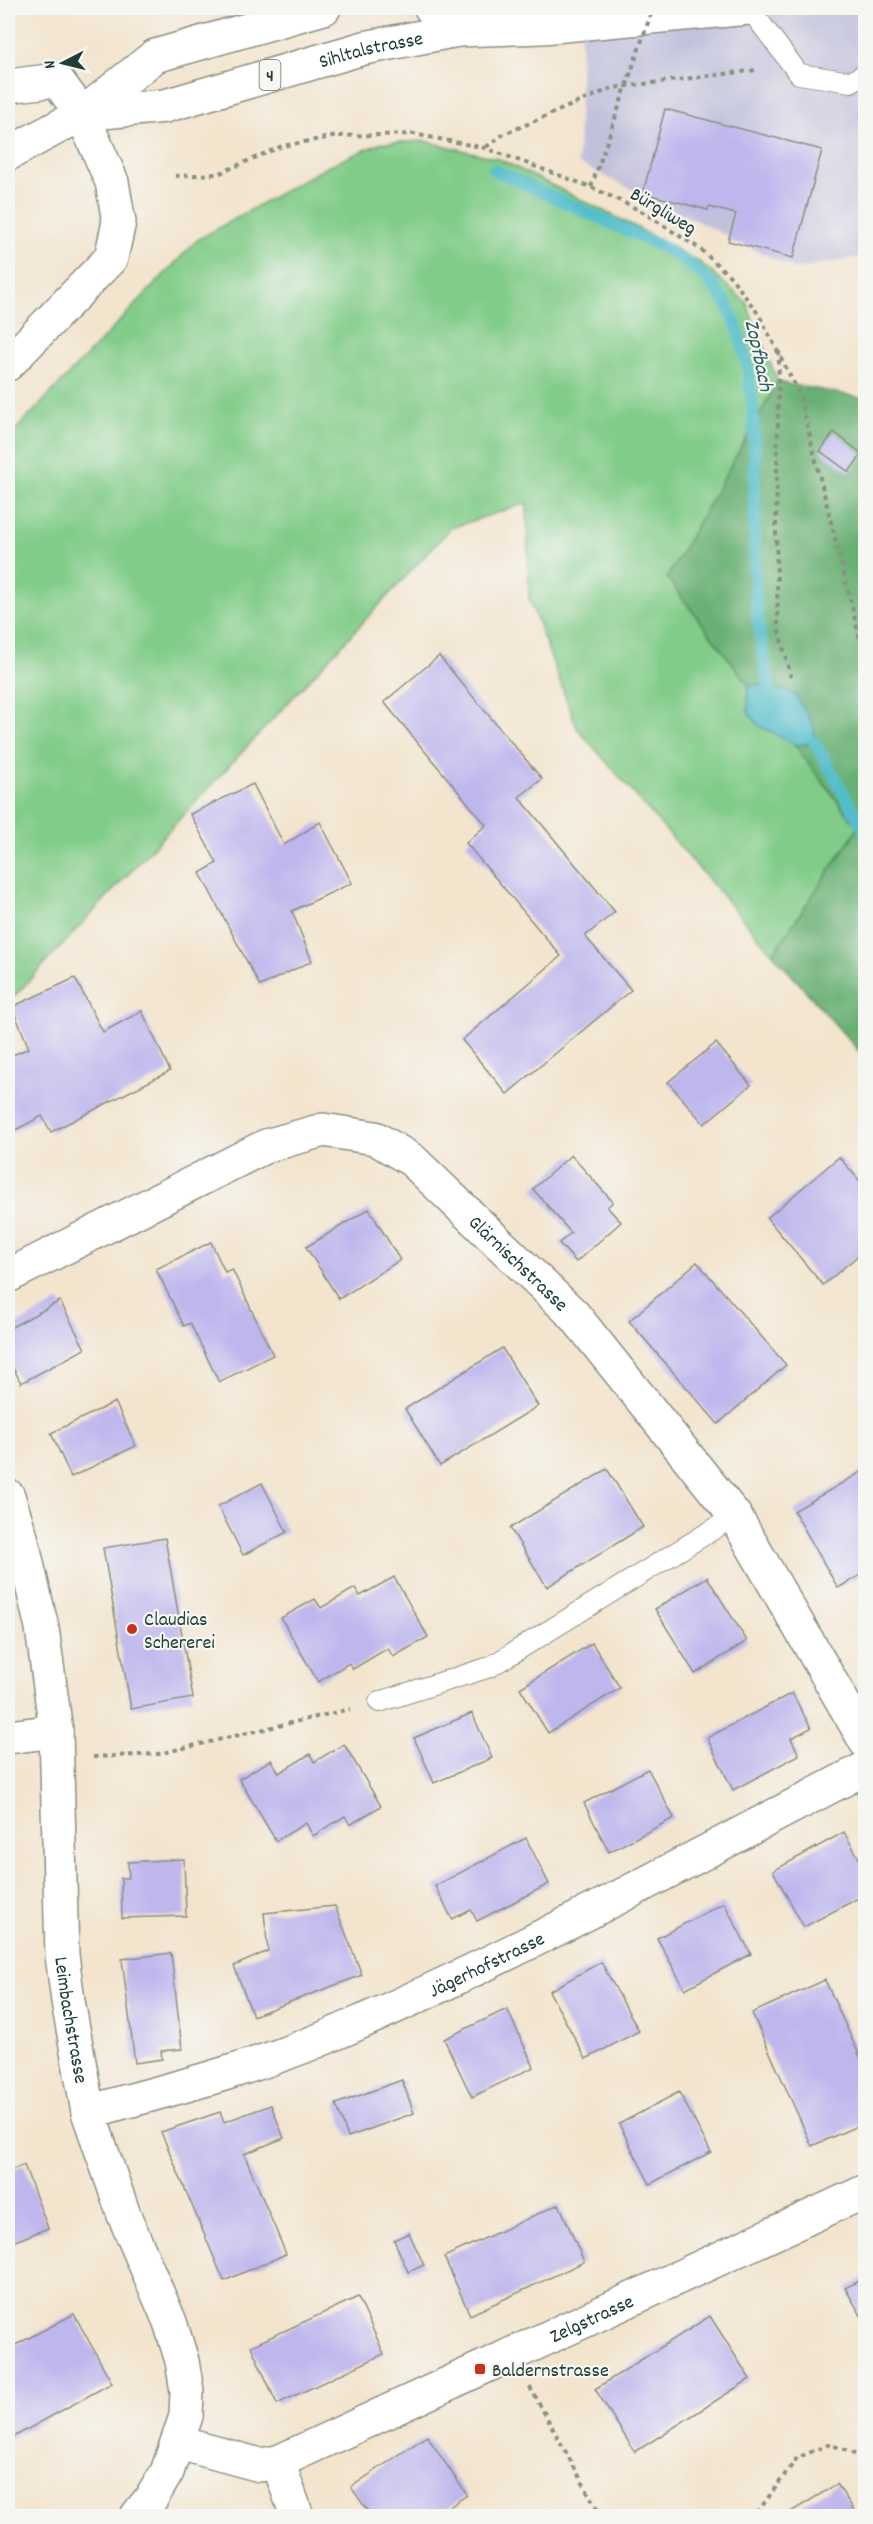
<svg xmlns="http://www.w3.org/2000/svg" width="873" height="2524" font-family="Dekko,sans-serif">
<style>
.industrial{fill:#c2c1dc}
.green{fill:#82cc89;stroke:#50845e;stroke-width:1.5}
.forest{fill:#69b075;stroke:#447654;stroke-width:1.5}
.water{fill:#52becb;stroke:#387e80;stroke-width:1.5}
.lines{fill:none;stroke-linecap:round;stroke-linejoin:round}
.stream{stroke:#52becb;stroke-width:12}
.building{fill:#beb6ed}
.lane-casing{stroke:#899081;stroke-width:22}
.street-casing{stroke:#899081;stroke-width:36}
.secondary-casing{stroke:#899081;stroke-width:36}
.primary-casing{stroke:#899081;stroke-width:36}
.path{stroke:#899081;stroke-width:4;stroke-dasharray:4.5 4.5;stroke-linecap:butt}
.lane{stroke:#fff;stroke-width:20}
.street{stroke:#fff;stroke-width:33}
.secondary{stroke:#fff;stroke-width:33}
.primary{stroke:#fff;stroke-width:33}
.path-bridge{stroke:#899081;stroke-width:4;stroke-dasharray:4.5 4.5;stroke-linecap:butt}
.poi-dot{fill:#c8321e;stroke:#f6f6f2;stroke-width:2}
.labels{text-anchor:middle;stroke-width:4.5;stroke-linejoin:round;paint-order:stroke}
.shield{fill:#f6f6f2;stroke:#60746d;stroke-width:1.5}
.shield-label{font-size:18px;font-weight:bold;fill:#1f3d34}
.street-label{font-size:20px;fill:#1f3d34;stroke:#f6f6f2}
.poi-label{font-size:20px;fill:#1f3d34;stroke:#f6f6f2;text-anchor:start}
.water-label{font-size:21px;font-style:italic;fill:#2c5d5a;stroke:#f6f6f2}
</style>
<rect width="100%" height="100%" fill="#f6f6f2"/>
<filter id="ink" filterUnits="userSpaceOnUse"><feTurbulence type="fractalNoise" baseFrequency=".0167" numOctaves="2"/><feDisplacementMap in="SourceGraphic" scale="12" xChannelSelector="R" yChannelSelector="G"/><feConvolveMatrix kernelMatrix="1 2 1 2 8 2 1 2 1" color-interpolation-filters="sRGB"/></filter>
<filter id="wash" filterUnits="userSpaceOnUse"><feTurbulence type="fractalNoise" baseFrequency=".008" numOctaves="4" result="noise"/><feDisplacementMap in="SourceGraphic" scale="24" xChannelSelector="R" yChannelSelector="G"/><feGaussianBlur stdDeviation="1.35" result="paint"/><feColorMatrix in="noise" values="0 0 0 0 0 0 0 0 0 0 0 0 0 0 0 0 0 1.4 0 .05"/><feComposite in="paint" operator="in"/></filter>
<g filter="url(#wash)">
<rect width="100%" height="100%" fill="#f3e4ce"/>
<path class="industrial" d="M582,8H865V256L795,269L578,163Z"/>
<path class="green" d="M425,141L499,159L634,226L701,263L746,302L778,382L667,578L858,828L773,954L577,728L529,598L527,503L451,528L8,1003V438L197,240L330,165L381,143Z"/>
<path class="forest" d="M778,382L865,398V1058L773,954L858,828L667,578Z"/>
<path class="water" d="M758,684L795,694L814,727L815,743L796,745L759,726L748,712V687Z"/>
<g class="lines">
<g class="stream">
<path d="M494,170L669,250C691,265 715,282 728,307C769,388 749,511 756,600C758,629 764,658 769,686"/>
<path d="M815,743L866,833"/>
</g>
</g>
<g id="blocks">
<g class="building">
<path d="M665,109L822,150L793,258L728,241L736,214L709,207L708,210L643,193Z"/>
<path d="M834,432L862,454L849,472L820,451Z"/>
<path d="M439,656L542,779L519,797L615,912L585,936L631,990L507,1094L462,1040L561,956L466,843L486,825L384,702Z"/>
<path d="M253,784L284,845L320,822L352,883L292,911L312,961L260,986L200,873L217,863L190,814Z"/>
<path d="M75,978L103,1032L142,1011L170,1071L51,1132L42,1116L8,1134V1057L29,1048L12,1007Z"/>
<path d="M716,1043L751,1085L704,1124L668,1082Z"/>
<path d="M571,1155L613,1202L607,1207L621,1222L576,1262L559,1243L571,1233L533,1189Z"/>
<path d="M839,1157L866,1188V1249L823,1285L767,1218Z"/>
<path d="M369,1209L400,1260L339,1299L306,1247Z"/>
<path d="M211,1242L225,1272L232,1269L273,1355L219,1382L190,1323L184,1326L156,1269Z"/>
<path d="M697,1262L786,1365L718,1424L629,1321Z"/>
<path d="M60,1301L85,1349L21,1383L8,1358V1329Z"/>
<path d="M502,1348L538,1406L440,1466L405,1409Z"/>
<path d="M115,1402L136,1446L71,1477L51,1433Z"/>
<path d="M607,1469L643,1527L547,1587L510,1528Z"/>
<path d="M866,1469V1572L838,1588L794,1511Z"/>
<path d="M262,1483L287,1532L243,1555L218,1506Z"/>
<path d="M165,1538L193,1698L131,1709L103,1548Z"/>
<path d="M394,1577L428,1637L393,1657L388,1648L353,1669L349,1663L318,1682L281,1618L315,1599L321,1608L355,1588L360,1596Z"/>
<path d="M707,1577L747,1641L695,1674L655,1609Z"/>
<path d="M592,1643L620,1688L548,1733L520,1688Z"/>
<path d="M792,1693L811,1728L791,1738L799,1755L733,1790L707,1738Z"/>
<path d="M472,1713L492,1758L434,1783L414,1738Z"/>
<path d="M344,1744L381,1806L350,1825L345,1816L313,1836L306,1823L276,1841L239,1779L271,1760L279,1773L310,1754L314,1762Z"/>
<path d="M648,1769L674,1818L609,1852L584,1803Z"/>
<path d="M844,1832L866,1871V1894L804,1927L773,1871Z"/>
<path d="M526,1838L549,1884L477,1921L471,1910L452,1919L435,1886Z"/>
<path d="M184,1859L186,1916L122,1918L121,1878H129L128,1862Z"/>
<path d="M724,1903L751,1954L685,1989L657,1938Z"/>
<path d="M335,1906L362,1975L253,2016L234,1966L268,1951L264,1913Z"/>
<path d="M171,1953L182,2049L161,2051L162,2059L135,2063L122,1959Z"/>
<path d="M601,1962L639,2031L586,2059L549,1991Z"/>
<path d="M825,1980L866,2070V2122L812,2146L752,2013Z"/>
<path d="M507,2009L534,2067L472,2097L444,2039Z"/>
<path d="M402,2080L414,2113L348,2137L336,2104Z"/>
<path d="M679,2092L711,2152L650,2184L619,2124Z"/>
<path d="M271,2105L284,2138L244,2154L286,2254L224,2281L161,2132L220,2112L224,2122Z"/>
<path d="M24,2165L48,2228L8,2244V2171Z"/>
<path d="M559,2204L584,2262L470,2315L444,2257Z"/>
<path d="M409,2233L424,2265L408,2272L394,2240Z"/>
<path d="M866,2277V2324L845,2288Z"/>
<path d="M358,2297L384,2354L277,2404L251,2346Z"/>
<path d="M74,2314L112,2383L8,2440V2349Z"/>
<path d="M710,2316L750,2379L635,2452L595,2389Z"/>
<path d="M427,2436L467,2495L436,2516H371L351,2487Z"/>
<path d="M837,2484L858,2516H784Z"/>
</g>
</g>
</g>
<g filter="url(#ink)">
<use href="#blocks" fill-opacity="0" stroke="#899081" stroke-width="1.5"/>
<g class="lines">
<defs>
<g id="lane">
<path d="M749,8L799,74L851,82L866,73"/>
<path d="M379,1702L490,1667L735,1516"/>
</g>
<g id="street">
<path d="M431,8L458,30L467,8"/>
<path d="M8,86L57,80L82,114"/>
<path id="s1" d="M8,1276L266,1146L323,1130L375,1138L412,1160L574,1315L735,1516L866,1742"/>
<path d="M8,1737L56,1731"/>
<path id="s2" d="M88,2112C167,2090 246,2071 322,2039C508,1960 686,1861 866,1768"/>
<path id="s3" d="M179,2443L260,2465L278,2462L866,2191"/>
<path d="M278,2462L297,2516"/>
</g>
<g id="secondary">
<path d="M8,364L111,258L119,222L112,182L82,114"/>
<path id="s4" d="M8,1496L21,1537L42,1628L56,1731L62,1955L68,2001L88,2112L124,2215L170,2322L182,2361L187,2391L186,2416L167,2472L152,2497L137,2516"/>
</g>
<g id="primary">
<path d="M82,114L155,56L324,8"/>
<path id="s5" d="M8,154L82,114L165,106L364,48L458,30L542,27L749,8"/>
</g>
</defs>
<use href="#lane" class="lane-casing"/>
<use href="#street" class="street-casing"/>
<use href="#secondary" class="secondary-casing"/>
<use href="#primary" class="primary-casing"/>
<g class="path">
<path d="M486,147L504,134L612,88L757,70"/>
<path d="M175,176L218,174L282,146L337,136L414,134L485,148L591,187L641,211L700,249L731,277L759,315L799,393L866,663"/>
<path d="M591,187L600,162"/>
<path d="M779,351L776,529L778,628L791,677"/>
<path d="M93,1757L158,1754L350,1709"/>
<path d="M530,2387L596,2507L607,2516"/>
<path d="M749,2516L757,2513L797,2458L830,2444L866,2459"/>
</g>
<use href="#lane" class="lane"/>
<use href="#street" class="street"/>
<use href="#secondary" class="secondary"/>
<use href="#primary" class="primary"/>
<path class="path-bridge" d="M600,162L653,8"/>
</g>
</g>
<g class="poi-dot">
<circle cx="132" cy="1629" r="6"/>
<rect x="474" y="2363" width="12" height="12" rx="3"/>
</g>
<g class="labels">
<rect class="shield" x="259.5" y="60" width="21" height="30" rx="4.5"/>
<g class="shield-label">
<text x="270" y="81">4</text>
</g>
<g class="street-label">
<text dy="7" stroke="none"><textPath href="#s5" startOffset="381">Sihltalstrasse</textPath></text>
<text transform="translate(664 210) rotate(31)" y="7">Bürgliweg</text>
<text dy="7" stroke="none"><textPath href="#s1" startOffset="592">Glärnischstrasse</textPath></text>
<text dy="7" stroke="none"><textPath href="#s2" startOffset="426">Jägerhofstrasse</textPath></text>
<text dy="7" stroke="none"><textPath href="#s4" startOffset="530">Leimbachstrasse</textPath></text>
<text dy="7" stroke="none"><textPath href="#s3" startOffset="447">Zelgstrasse</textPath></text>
</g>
<g class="poi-label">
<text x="144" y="1625">Claudias<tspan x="144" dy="23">Schererei</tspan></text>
<text x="492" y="2376">Baldernstrasse</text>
</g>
<g class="water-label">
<text transform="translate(760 355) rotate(78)" y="7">Zopfbach</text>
</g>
</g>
<rect width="873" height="2524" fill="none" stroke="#f6f6f2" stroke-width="30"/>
<g transform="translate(63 63) rotate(263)" stroke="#f6f6f2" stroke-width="4.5" paint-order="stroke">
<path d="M0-4.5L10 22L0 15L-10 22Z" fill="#1f3d34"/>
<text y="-9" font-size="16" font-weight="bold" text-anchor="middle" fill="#1f3d34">N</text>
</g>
</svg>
